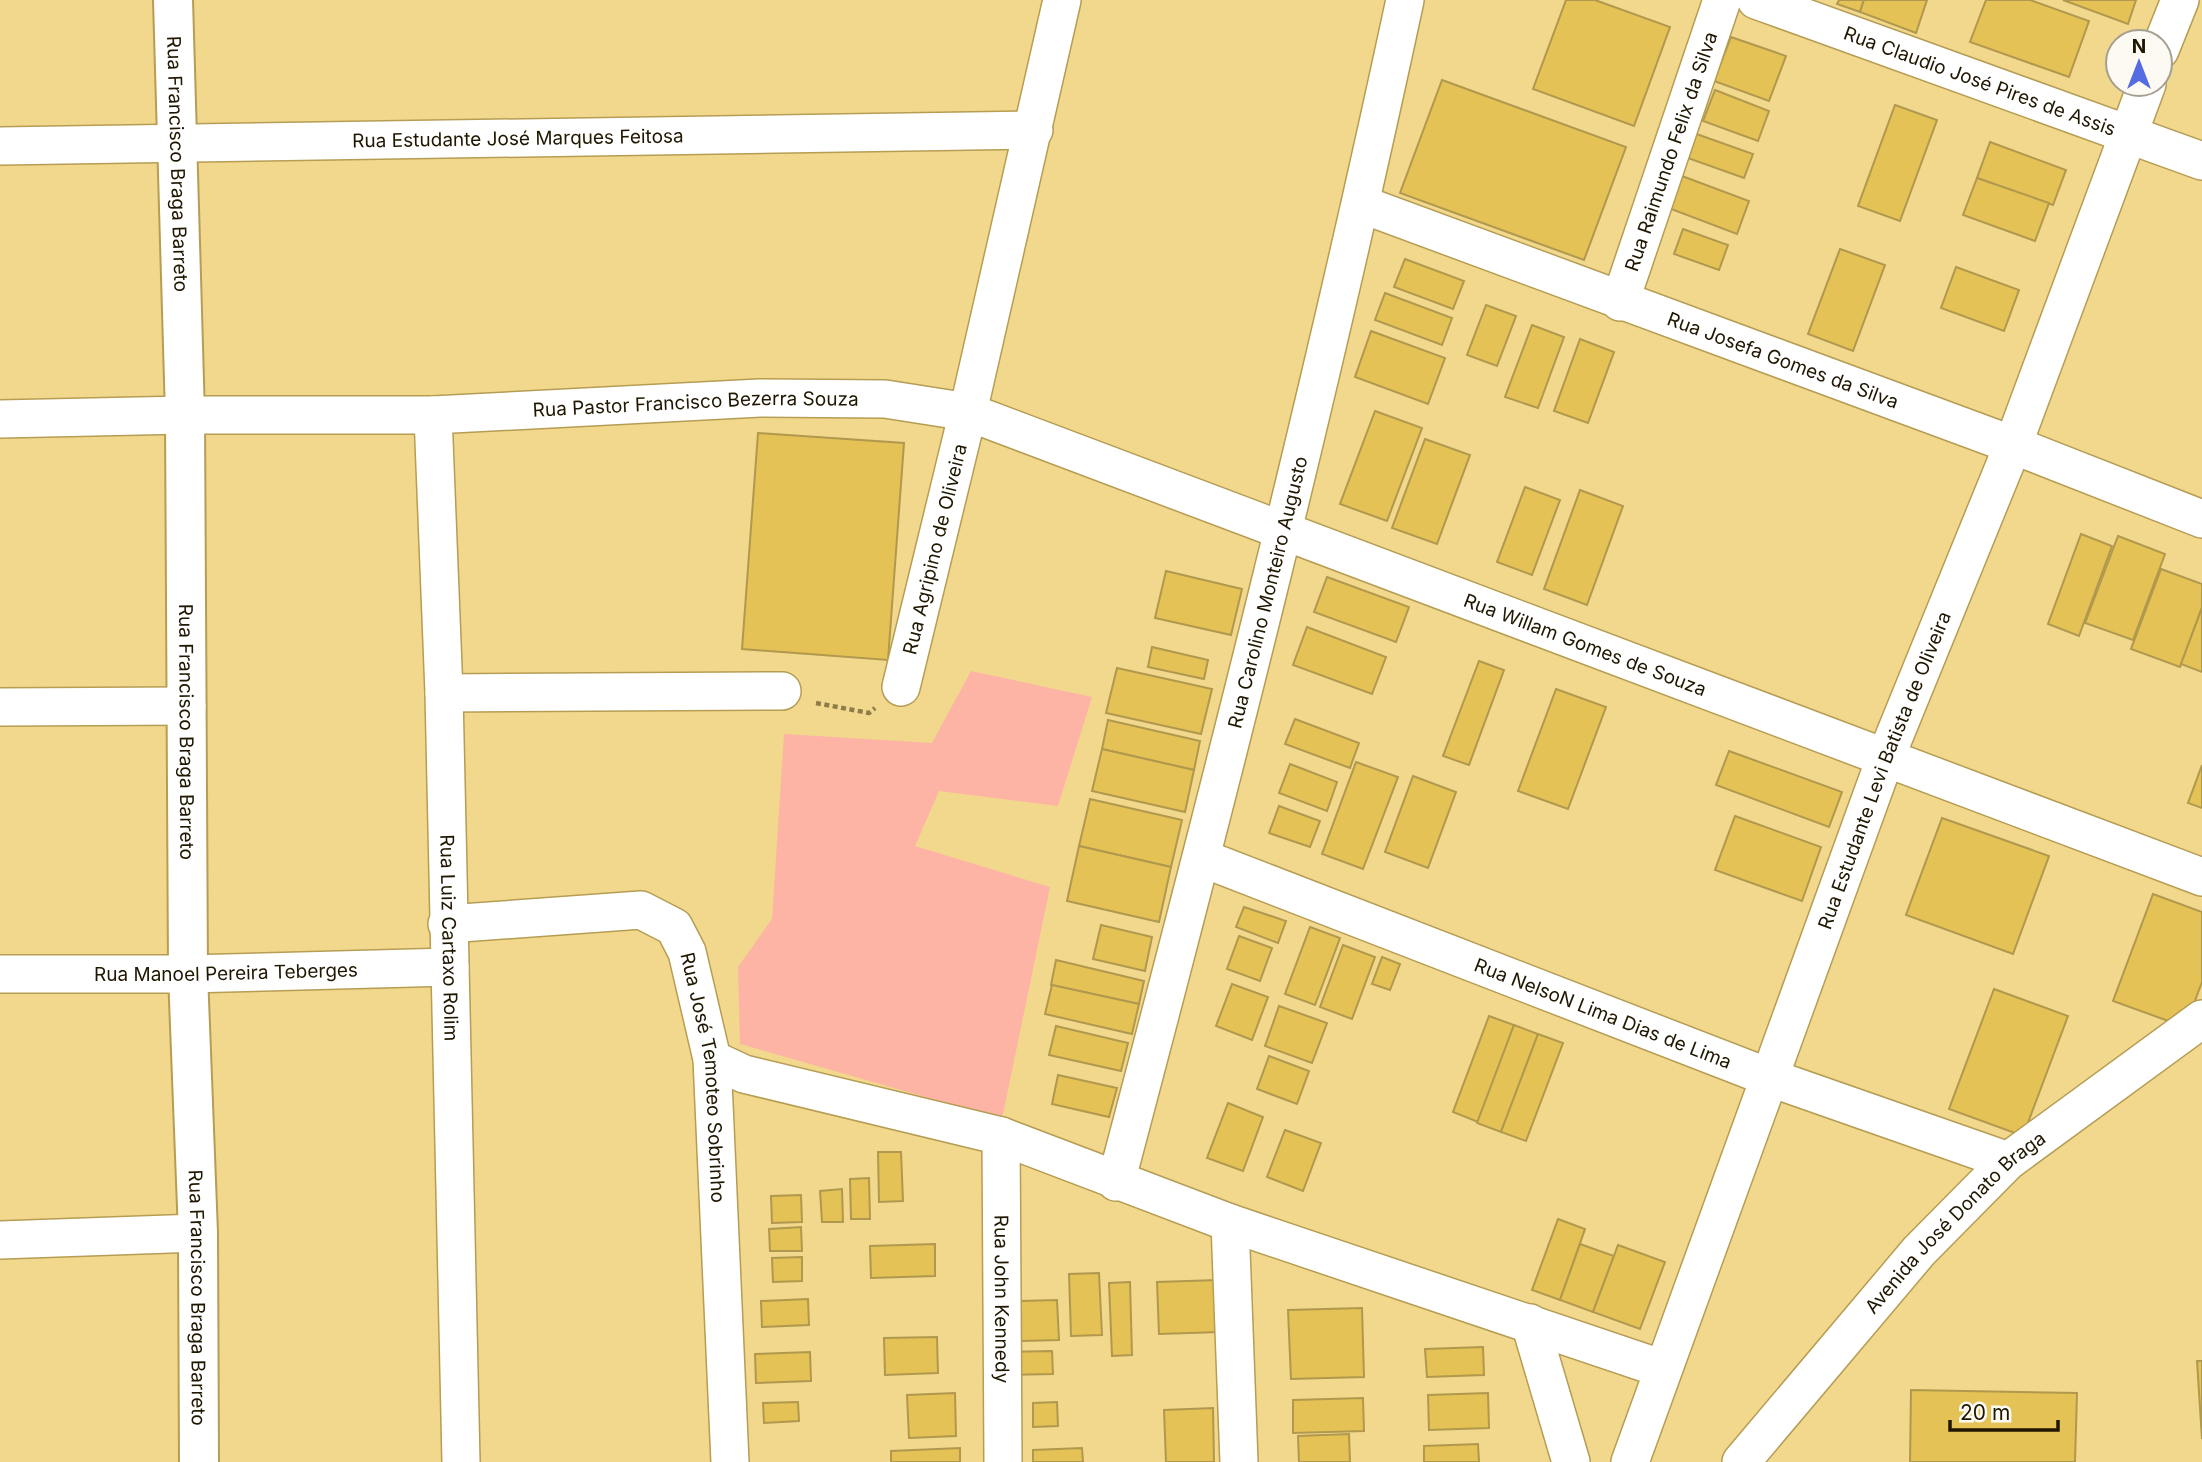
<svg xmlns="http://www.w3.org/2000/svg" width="2202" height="1462" font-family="Inter,sans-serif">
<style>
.green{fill:#fdb4a5}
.building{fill:#e5c255;stroke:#b0984e;stroke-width:2}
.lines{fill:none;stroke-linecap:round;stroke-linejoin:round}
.minor-casing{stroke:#b69d54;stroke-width:40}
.tertiary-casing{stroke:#b69d54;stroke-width:42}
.path{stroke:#8e7d4a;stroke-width:4.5;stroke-dasharray:5 3.5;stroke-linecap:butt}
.minor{stroke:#fff;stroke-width:37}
.tertiary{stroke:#fff;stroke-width:38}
.labels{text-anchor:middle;stroke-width:6;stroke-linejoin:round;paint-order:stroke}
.street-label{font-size:19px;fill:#201700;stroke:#fdfaf3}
</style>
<rect width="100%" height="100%" fill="#f1d88d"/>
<path class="green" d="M971,671L1092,697L1058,806L939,791L915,846L1050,887L1002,1119L740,1044L738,967L772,919L784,734L932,743Z"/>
<g class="building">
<path d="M1566,0H1595L1670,27L1634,126L1533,89Z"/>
<path d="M1839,0H1864L1860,12L1837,4Z"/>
<path d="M1864,0H1927L1916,33L1860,12Z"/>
<path d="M1986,0H2030L2089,21L2069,77L1970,42Z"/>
<path d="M2063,0H2136L2128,24Z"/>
<path d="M1731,37L1786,56L1769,101L1714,81Z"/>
<path d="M1442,80L1626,147L1584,260L1400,193Z"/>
<path d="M1715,90L1769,111L1758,141L1703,121Z"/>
<path d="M1895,105L1937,120L1900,221L1858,206Z"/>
<path d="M1691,132L1753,154L1744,178L1682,156Z"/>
<path d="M1990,142L2066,170L2053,205L1977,178Z"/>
<path d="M1682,176L1749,201L1737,234L1671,209Z"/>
<path d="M1977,178L2049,203L2035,241L1963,215Z"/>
<path d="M1683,229L1728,245L1719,270L1674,254Z"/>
<path d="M1840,249L1885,265L1853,351L1808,334Z"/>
<path d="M1405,259L1464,281L1453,309L1394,287Z"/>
<path d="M1956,267L2019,290L2004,331L1941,308Z"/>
<path d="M1385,293L1452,318L1442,345L1375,320Z"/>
<path d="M1486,305L1516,316L1497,366L1467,355Z"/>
<path d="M1532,325L1564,337L1538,408L1505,397Z"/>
<path d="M1371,331L1445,358L1428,404L1355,377Z"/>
<path d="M1580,339L1614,352L1588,423L1554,411Z"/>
<path d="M1375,411L1422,428L1387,521L1340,504Z"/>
<path d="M758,433L904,443L888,660L742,649Z"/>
<path d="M1425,439L1470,455L1437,544L1392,528Z"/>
<path d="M1525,487L1560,500L1532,575L1497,562Z"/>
<path d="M1580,490L1623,506L1587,605L1544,589Z"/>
<path d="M2081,534L2112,546L2079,636L2048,624Z"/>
<path d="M2118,536L2165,554L2133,640L2085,623Z"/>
<path d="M2161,569L2202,584V607L2180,667L2131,649Z"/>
<path d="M1166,571L1242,589L1231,635L1155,618Z"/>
<path d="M1327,577L1409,607L1396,642L1314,612Z"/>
<path d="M2202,608V672L2181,664Z"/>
<path d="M1307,627L1386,657L1372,694L1293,665Z"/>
<path d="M1152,647L1208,660L1204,679L1148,667Z"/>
<path d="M1479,661L1504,670L1469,765L1443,756Z"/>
<path d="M1117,668L1212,689L1201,734L1106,713Z"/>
<path d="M1556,689L1606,707L1568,809L1518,791Z"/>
<path d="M1295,719L1359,743L1350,768L1285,744Z"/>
<path d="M1108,720L1200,741L1194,770L1102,749Z"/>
<path d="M1102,749L1194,770L1185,812L1092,791Z"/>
<path d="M1729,751L1842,792L1829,827L1716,785Z"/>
<path d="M1356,762L1398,777L1363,869L1322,854Z"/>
<path d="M1290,764L1337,782L1327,811L1279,793Z"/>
<path d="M2202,765V808L2188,803Z"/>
<path d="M1413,776L1456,792L1428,868L1385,852Z"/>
<path d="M1090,799L1182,820L1171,867L1079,846Z"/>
<path d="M1279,806L1320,821L1310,847L1269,833Z"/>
<path d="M1735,816L1821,847L1802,901L1715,870Z"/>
<path d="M1942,818L2049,856L2013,954L1906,915Z"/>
<path d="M1079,846L1171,867L1159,922L1067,901Z"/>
<path d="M2153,894L2202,912V982L2185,1027L2113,1001Z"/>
<path d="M1244,907L1286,921L1278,943L1236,927Z"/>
<path d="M1101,925L1152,937L1145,971L1093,959Z"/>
<path d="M1310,927L1340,938L1315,1005L1285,994Z"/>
<path d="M1239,936L1272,948L1260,981L1227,969Z"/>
<path d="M1343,945L1375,957L1352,1019L1320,1007Z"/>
<path d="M1382,957L1400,964L1390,990L1372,984Z"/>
<path d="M1056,960L1144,981L1139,1004L1051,985Z"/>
<path d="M1232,984L1268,997L1252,1040L1216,1026Z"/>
<path d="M1052,985L1139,1004L1132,1034L1045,1014Z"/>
<path d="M1994,989L2068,1016L2023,1136L1949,1109Z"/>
<path d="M1279,1006L1327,1023L1312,1063L1265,1046Z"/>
<path d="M1489,1016L1514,1025L1478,1122L1453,1112Z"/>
<path d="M1514,1025L1538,1034L1501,1132L1477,1123Z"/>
<path d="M1056,1026L1128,1043L1121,1071L1049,1055Z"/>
<path d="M1538,1034L1563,1043L1526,1141L1501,1132Z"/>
<path d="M1269,1056L1309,1071L1297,1104L1257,1089Z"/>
<path d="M1058,1075L1117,1088L1109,1117L1052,1104Z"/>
<path d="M1228,1103L1263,1117L1243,1171L1207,1158Z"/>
<path d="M1285,1130L1321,1143L1303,1191L1267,1177Z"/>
<path d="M878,1152H901L903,1201L879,1202Z"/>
<path d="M869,1178L870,1219H851L850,1179Z"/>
<path d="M842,1189L843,1222H822L820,1191Z"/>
<path d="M801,1195L802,1222L772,1223L771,1196Z"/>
<path d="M1558,1219L1585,1229L1560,1300L1532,1290Z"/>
<path d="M801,1227L802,1251H770L769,1229Z"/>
<path d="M935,1244V1276L871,1278L870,1246Z"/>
<path d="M1580,1244L1614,1256L1593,1312L1560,1300Z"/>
<path d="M1618,1245L1665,1262L1640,1329L1593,1312Z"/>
<path d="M802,1257V1281L773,1282L772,1258Z"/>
<path d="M1099,1273L1102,1335L1071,1336L1069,1274Z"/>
<path d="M1218,1280L1220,1332L1159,1334L1157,1282Z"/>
<path d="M1130,1282L1132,1355L1112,1356L1109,1283Z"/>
<path d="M808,1299L809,1325L762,1327L761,1301Z"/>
<path d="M1057,1300L1059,1340L1021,1341L1020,1301Z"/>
<path d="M1362,1308L1364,1377L1291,1379L1288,1310Z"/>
<path d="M937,1337L938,1373L885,1375L884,1338Z"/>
<path d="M1483,1347L1484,1375L1427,1377L1425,1349Z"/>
<path d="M1052,1351L1053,1374L1003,1375V1352Z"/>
<path d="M810,1352L811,1381L756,1383L755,1354Z"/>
<path d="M2197,1361H2202V1439Z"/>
<path d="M1911,1390L2077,1393L2075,1462H1910Z"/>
<path d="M955,1393L956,1436L909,1438L907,1395Z"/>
<path d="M1488,1393L1489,1428L1429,1430L1428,1395Z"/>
<path d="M1363,1398L1364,1431L1293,1433V1400Z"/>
<path d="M798,1402L799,1421L764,1423L763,1403Z"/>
<path d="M1057,1402L1058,1426L1033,1427V1403Z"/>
<path d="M1213,1408L1214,1462H1166L1164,1410Z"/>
<path d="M1349,1434L1350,1462H1299L1298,1436Z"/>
<path d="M1478,1444L1479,1462H1424V1446Z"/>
<path d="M960,1448V1462H891V1451Z"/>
<path d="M1082,1448L1083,1462H1033V1450Z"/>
</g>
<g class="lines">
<defs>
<g id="minor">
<path id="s1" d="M1756,0L2202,161"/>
<path d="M2160,50L2180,0"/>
<path id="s2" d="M0,146L1034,130"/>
<path id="s3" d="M1361,204L2013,445L2202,519"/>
<path id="s4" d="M1620,302L1722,0"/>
<path id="s5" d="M433,415L444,693L461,1462"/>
<path id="s6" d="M0,419L185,415H433L760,398L885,399L968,412L2202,877"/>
<path id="s7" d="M901,687L968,412L1062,0"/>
<path d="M444,693L782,691"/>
<path d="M0,707L187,706"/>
<path id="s8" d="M1202,858L1768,1077L2008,1161"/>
<path id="s9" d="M447,924L641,910L674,927L687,952L712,1059L730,1462"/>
<path id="s10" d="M0,974H188L450,967"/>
<path d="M712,1059L744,1074L1001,1136L1230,1223L1663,1369"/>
<path id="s11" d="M1001,1136L1003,1462"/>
<path id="s12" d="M1116,1182C1220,790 1320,397 1405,0"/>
<path d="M1230,1223L1239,1462"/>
<path d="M0,1240L198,1233"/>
<path d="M1530,1323L1571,1462"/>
<path id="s13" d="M1630,1462L1885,759L2013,445L2147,84"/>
<path id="s14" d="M1741,1462L1919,1251L2008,1161L2202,1019"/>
</g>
<g id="tertiary">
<path id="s15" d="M173,0L185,415L188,974L198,1233L199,1462"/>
</g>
</defs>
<use href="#minor" class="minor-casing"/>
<use href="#tertiary" class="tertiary-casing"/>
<path class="path" d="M816,703L869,713L875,708"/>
<use href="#minor" class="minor"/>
<use href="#tertiary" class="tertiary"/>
</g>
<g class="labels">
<g class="street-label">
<text dy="7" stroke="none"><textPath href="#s1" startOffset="238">Rua Claudio José Pires de Assis</textPath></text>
<text dy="7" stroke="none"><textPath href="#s2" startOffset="518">Rua Estudante José Marques Feitosa</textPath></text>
<text dy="7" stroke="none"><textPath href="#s4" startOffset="159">Rua Raimundo Felix da Silva</textPath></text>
<text dy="7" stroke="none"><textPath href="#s15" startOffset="164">Rua Francisco Braga Barreto</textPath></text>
<text dy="7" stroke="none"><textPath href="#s3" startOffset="450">Rua Josefa Gomes da Silva</textPath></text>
<text dy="7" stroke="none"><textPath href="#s6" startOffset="696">Rua Pastor Francisco Bezerra Souza</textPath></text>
<text dy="7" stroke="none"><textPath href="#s7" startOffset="142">Rua Agripino de Oliveira</textPath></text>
<text dy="7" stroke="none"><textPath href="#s12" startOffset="609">Rua Carolino Monteiro Augusto</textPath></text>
<text dy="7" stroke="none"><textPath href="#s6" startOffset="1629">Rua Willam Gomes de Souza</textPath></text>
<text dy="7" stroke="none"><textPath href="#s15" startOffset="732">Rua Francisco Braga Barreto</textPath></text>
<text dy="7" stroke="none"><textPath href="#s13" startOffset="737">Rua Estudante Levi Batista de Oliveira</textPath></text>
<text dy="7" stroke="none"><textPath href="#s5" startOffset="523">Rua Luiz Cartaxo Rolim</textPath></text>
<text dy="7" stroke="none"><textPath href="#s10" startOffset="226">Rua Manoel Pereira Teberges</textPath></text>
<text dy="7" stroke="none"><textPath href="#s8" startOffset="430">Rua NelsoN Lima Dias de Lima</textPath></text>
<text dy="7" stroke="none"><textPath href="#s9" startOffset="387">Rua José Temoteo Sobrinho</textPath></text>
<text dy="7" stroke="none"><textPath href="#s14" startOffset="322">Avenida José Donato Braga</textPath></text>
<text dy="7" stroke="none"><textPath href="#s15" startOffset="1298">Rua Francisco Braga Barreto</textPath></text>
<text dy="7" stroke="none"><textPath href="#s11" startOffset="163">Rua John Kennedy</textPath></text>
</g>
</g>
<g transform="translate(2139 63)"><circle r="33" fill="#fdfaf3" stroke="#a59f92" stroke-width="2"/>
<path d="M0-5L12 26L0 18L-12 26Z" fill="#546be1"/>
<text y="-10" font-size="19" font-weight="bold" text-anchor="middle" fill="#201700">N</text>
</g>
<path d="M1950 1420v10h108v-10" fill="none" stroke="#201700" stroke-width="3.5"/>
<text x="1960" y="1420" font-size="21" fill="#201700" stroke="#fdfaf3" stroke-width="5" paint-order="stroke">20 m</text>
</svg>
